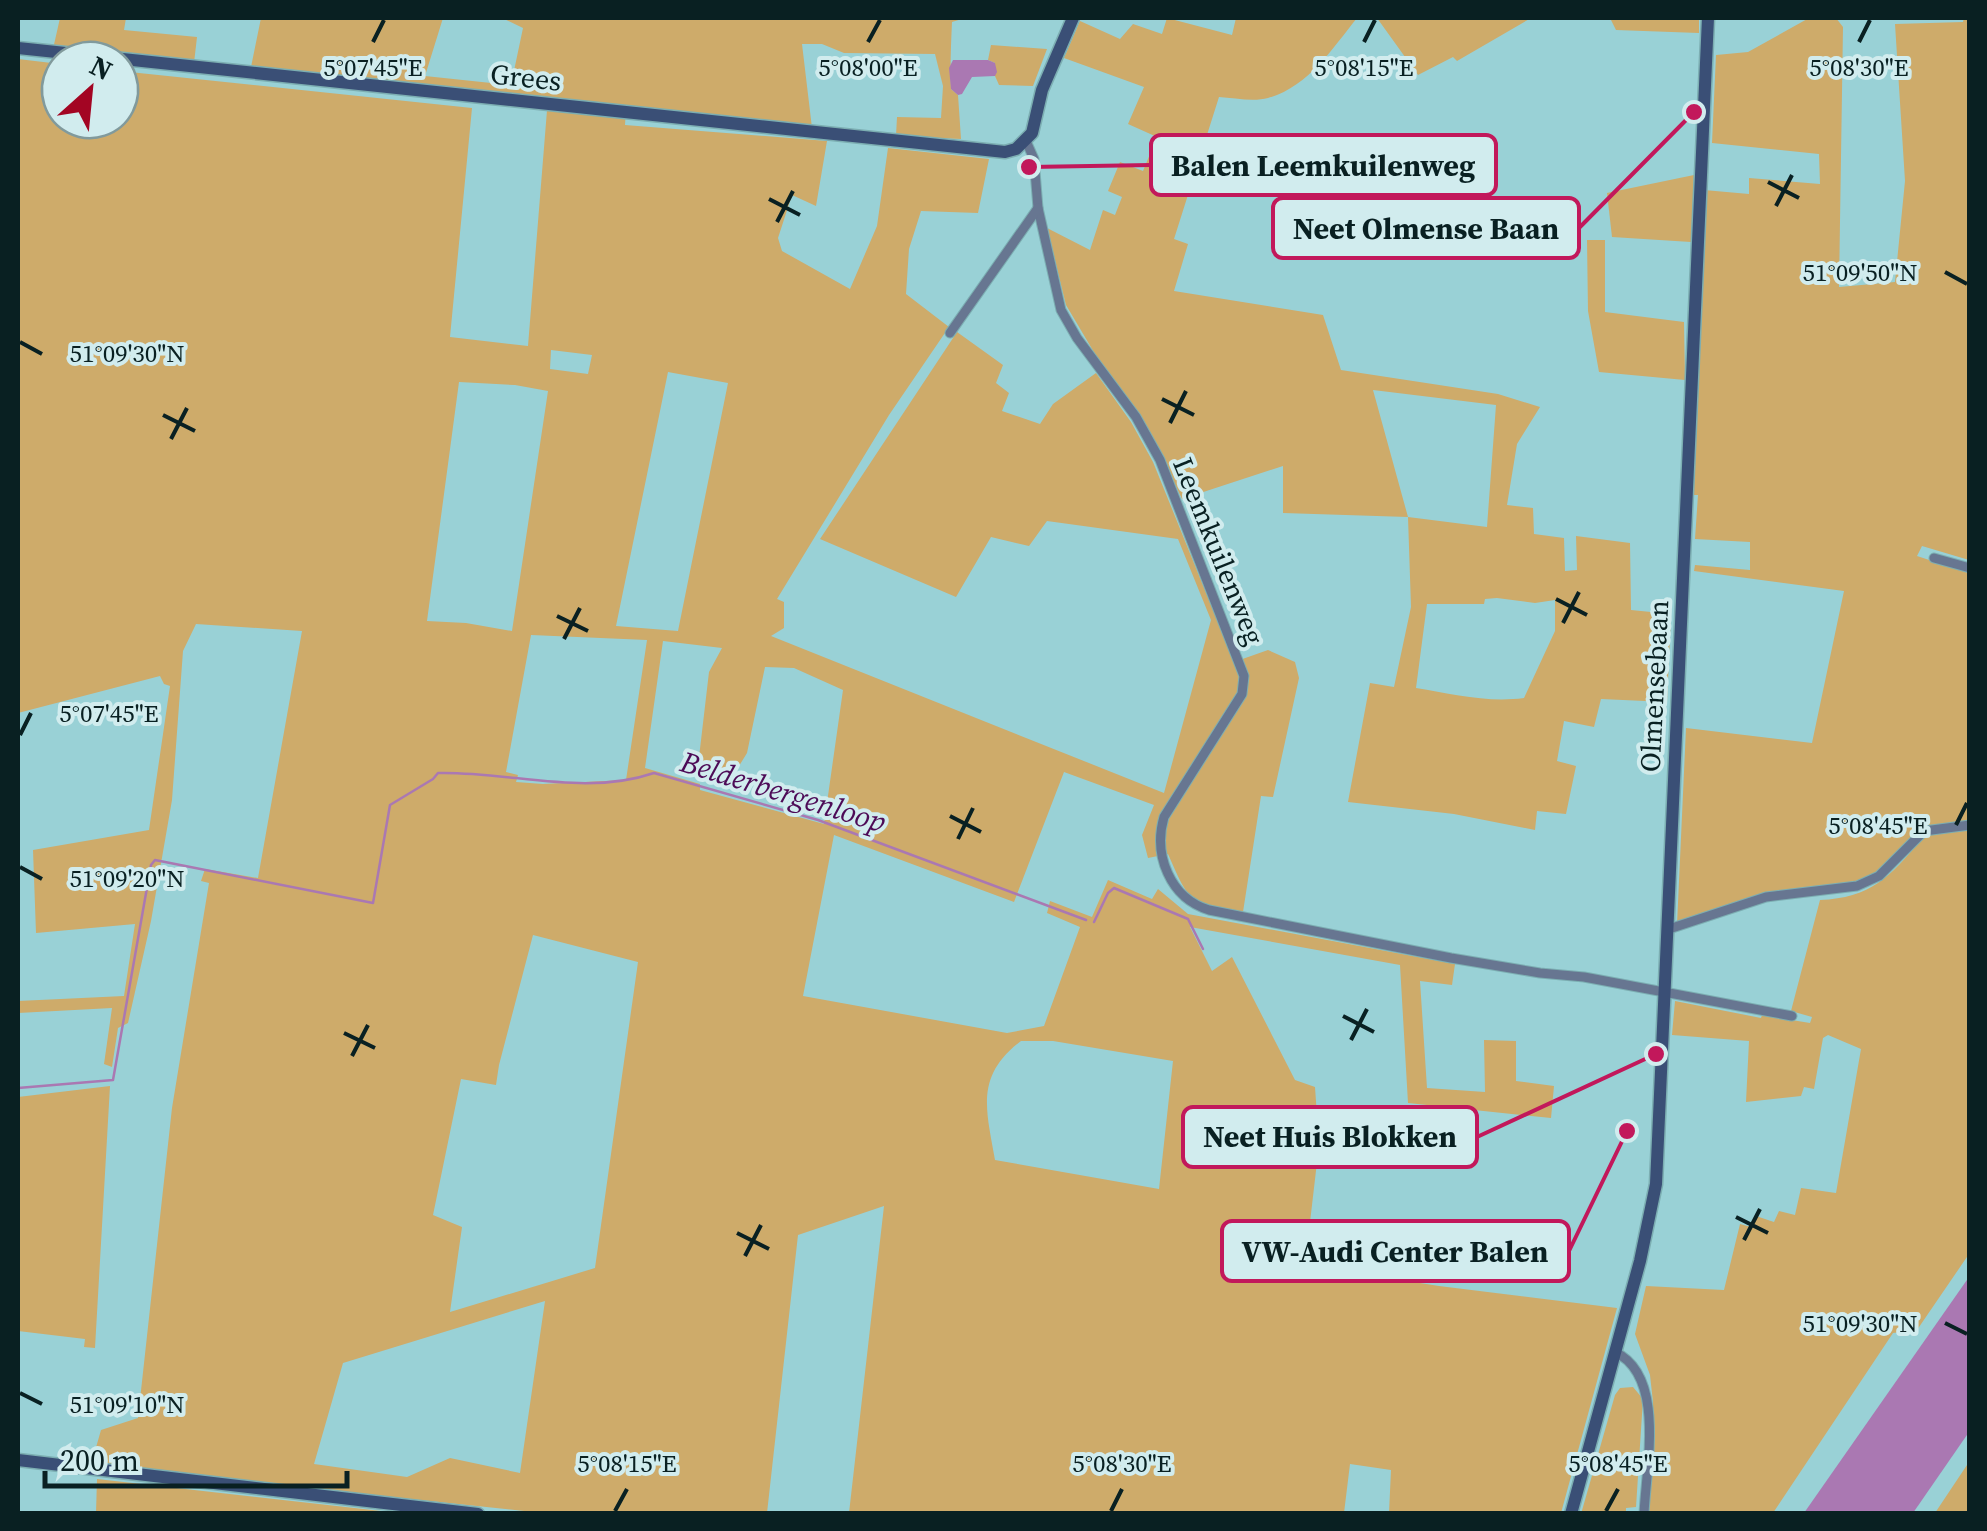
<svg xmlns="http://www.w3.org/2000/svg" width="1987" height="1531" font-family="'Source Serif 4',serif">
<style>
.green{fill:#ceab6a;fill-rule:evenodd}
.water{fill:#aa78b2}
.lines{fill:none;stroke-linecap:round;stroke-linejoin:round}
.stream{stroke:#aa78b2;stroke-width:2.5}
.street-casing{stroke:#7caeb2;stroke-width:11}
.secondary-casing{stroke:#7caeb2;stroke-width:15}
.street{stroke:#677691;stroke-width:9}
.secondary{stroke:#3a4f76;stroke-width:12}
.ticks{fill:none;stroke:#092022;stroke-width:4}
.labels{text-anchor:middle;stroke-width:8;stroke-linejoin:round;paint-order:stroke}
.street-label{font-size:28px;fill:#092022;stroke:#d1ecee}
.water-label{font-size:30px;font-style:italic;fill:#4d0b57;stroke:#d1ecee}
.ticks-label{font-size:25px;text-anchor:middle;fill:#092022;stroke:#d1ecee;stroke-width:8;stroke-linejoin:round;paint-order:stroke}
.leader{fill:none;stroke:#c2185b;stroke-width:4}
.callout-dot{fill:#c2185b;stroke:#d1ecee;stroke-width:4}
.callout{fill:#d1ecee;stroke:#c2185b;stroke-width:4}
.callout-label{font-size:30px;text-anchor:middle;font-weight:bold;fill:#092022}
</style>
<rect width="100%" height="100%" fill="#99d1d6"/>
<g class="green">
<path d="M60,18H126L124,30L197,37L194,63L53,49Z"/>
<path d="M261,18H443L425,76L511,85L523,28L502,18H965L952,22C951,45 950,66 951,89L958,95L961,139L896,136L897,117L941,118L943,86L935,54L844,53L822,44H802L812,128L626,109L625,125L827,141L816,206L792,195L778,238L782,251L850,289L877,226L888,148L989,159L978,213L921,211L909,249L906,294L949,327L889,415L777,599L784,602V628L771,636L1164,793L1211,620L1178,539L1047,521L1029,546L991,537L956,597L820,539L957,332L1003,365L996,383L1009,393L1002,411L1040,424L1053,404L1096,373L1131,422L1153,462L1234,662L1268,650L1295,662L1299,678L1273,797L1261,796L1243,912C1189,903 1190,904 1168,854L1148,858L1142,835L1154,805L1064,772L1014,902L834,835L803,996L1007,1033L1044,1026L1080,927L1047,913L1050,901L1092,917L1108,880L1152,899L1158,889L1188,914L1455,964L1452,985L1420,981L1427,1088L1485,1092L1484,1040L1516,1041V1081L1554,1086L1551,1118L1408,1103L1400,965L1190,927L1212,971L1232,957L1295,1080L1315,1087L1319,1145L1305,1265L1439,1286L1617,1308L1561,1513H1389L1391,1470L1350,1464L1344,1513H849L884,1206L798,1235L767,1513H543L91,1465L101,1430L138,1418L172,1108L209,883L201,881L205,869L258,878L302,631L196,624L183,651L172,800L151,921L128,1023L118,1028L112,1067L104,1064L112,1008L18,1013V1001L124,996L135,924L36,933L33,850L149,830L170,686L164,684L160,676L18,713V59L60,64V120H120V71L472,108L450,337L528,346L548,98L251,67ZM551,350L592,355L588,374L550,369ZM668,372L728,383L678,631L616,626ZM459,382L515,385L548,391L512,631L466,623L427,621ZM531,635L647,640L626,780L543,784L516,782L518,775L506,772ZM663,641L722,648L709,672L698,766L729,770L731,764L739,766L747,753L765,667L794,668L843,690L824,824L700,790V784L645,768ZM533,935L638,962L595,1268L450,1312L462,1227L433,1215L461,1079L496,1085L499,1065ZM1021,1041H1053L1173,1061L1159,1189L995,1160C986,1109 975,1076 1021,1041ZM545,1301L520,1473L450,1458L407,1477L314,1464L343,1363Z"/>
<path d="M1167,18L1232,35L1236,18H1357C1332,49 1308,87 1268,98C1254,102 1234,98 1219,97L1174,239L1188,244L1174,291L1323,315L1341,370L1498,394L1540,407L1517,444L1507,505L1533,508L1534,534L1564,538L1565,571L1577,570L1576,536L1630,543L1631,610L1671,614L1667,702L1601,699L1594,727L1564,721L1557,761L1576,766L1566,814L1537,811L1535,830L1454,814L1348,802L1370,683L1394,687L1411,607L1408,517L1283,513V466L1182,499L1158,449L1098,359L1066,305L1047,228L1090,250L1103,210L1115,215L1122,197L1108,191L1120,162L1143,171L1157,137L1128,124L1144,87L1064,58L1080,21L1120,39L1133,24L1162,34ZM1373,390L1496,405L1487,527L1408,517ZM1497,598L1535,603L1555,600V631L1524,698C1488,703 1452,694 1416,688L1427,604H1484L1485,599Z"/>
<path d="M1377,18H1531L1457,61L1453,57L1418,75Z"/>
<path d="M1610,18H1699V33L1616,30Z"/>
<path d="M1809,18H1836L1843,27L1839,287L1895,282L1905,181L1895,24L1963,22L1964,18H1969V560L1922,546L1917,556L1969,573V1254L1917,1330L1893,1333L1773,1513H1649L1653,1402L1650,1375L1635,1334L1646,1286L1724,1290L1740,1224L1751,1227L1756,1216L1774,1222L1779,1211L1795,1215L1801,1188L1836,1193L1861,1049L1828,1035L1823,1038L1814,1089L1804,1087L1801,1096L1746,1102L1749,1041L1672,1035L1675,1001L1761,1018L1762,1015L1810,1023L1812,1017L1791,1011L1820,900C1870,898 1890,877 1921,840L1918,838L1883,869L1857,883L1783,893L1677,925L1686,728L1812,743L1844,591L1694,571L1695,565L1750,570V542L1695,539L1698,495H1691L1704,190L1749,194V178L1820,184L1819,154L1712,143L1716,55L1748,52Z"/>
<path d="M991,45L1047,49L1033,86L999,85L995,76V63L988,60Z"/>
<path d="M1694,175L1691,242L1612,237L1607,193Z"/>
<path d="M1587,240H1605V312L1684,322L1685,380L1599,372L1588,311Z"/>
<path d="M110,1086L95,1348L84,1347L85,1339L18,1331V1097Z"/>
<path d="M1633,1387L1643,1399L1636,1507L1626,1508V1513L1581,1514L1615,1395L1620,1388Z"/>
<path d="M1969,1462V1513H1935Z"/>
<path d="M97,1479L399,1513H96Z"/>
</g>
<g class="water">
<path d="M953,60H988L995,63L997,72L995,76L972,77L962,94L958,95L951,89L949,68Z"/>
<path d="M1969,1277V1432L1913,1513H1804Z"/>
</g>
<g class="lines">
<g class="stream">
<path d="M1094,922L1108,893L1114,888L1188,919L1203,949"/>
<path d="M18,1088L113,1080L151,865L155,860L373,903L390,805L433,779L438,773C510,771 584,797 654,773L818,820L1086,920"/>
</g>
<defs>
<g id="street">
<path d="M1026,141L1034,159L1038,208L1061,310L1077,338L1136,417L1160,460L1244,676L1242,694L1164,817C1153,855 1170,898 1209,910L1451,958L1540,973L1584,977L1792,1016"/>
<path d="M950,333L1038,208"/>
<path d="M1934,558L1970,568"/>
<path d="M1669,929L1766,897L1857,886L1879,876L1924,831L1970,825"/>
<path d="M1615,1352C1666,1376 1646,1467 1644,1514"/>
</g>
<g id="secondary">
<path d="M18,48L1005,152L1016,149L1032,133L1042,90L1073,18"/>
<path d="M18,1460L478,1514"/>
<path d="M1571,1514L1640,1261L1656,1184L1708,18"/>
</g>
</defs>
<use href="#street" class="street-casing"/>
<use href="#secondary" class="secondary-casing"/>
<use href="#street" class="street"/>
<use href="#secondary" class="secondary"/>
</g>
<path class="ticks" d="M373,42L384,20M868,42L880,20M1364,42L1375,20M1859,42L1870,20M1768,182L1799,198M769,199L800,215M1776,206L1792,175M777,222L793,191M1945,272L1967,284M20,342L42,354M1162,399L1194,415M163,415L195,431M1170,423L1186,391M171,439L187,408M1556,599L1587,615M557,616L588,631M1563,623L1579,592M564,639L580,608M20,735L31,713M950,816L981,832M1956,825L1967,803M958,839L973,808M20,867L42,879M1343,1016L1374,1032M344,1033L375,1048M1351,1040L1367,1009M352,1056L368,1025M1736,1217L1768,1233M737,1233L769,1249M1744,1240L1760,1209M745,1256L761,1225M1945,1323L1967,1334M20,1393L42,1404M615,1511L627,1489M1111,1511L1122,1489M1606,1511L1618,1489"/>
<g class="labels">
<g class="street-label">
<text transform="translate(526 77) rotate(6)" y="10">Grees</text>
<text transform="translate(1219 551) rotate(68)" y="10">Leemkuilenweg</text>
<text transform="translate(1654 686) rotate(-87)" y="10">Olmensebaan</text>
</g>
<g class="water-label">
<text transform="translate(783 792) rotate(17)" y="10">Belderbergenloop</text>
</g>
</g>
<g class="ticks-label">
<text x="373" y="76">5°07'45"E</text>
<text x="868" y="76">5°08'00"E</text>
<text x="1364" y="76">5°08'15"E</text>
<text x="1859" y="76">5°08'30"E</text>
<text x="1860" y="281">51°09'50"N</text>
<text x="127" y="362">51°09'30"N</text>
<text x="109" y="722">5°07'45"E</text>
<text x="1878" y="834">5°08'45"E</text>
<text x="127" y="887">51°09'20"N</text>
<text x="1860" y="1332">51°09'30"N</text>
<text x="127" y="1413">51°09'10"N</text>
<text x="627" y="1472">5°08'15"E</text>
<text x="1122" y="1472">5°08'30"E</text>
<text x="1618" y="1472">5°08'45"E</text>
</g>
<path class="leader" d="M1029 167L1151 165M1694 112L1579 228M1656 1054L1477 1137M1627 1131L1569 1251"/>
<g class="callout-dot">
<circle cx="1029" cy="167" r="10"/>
<circle cx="1694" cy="112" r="10"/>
<circle cx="1656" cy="1054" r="10"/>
<circle cx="1627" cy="1131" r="10"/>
</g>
<g class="callout">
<rect x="1151" y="135" width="345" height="60" rx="10"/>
<rect x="1273" y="198" width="306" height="60" rx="10"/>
<rect x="1183" y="1107" width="294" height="60" rx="10"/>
<rect x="1222" y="1221" width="347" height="60" rx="10"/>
</g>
<g class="callout-label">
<text x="1323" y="176">Balen Leemkuilenweg</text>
<text x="1426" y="239">Neet Olmense Baan</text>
<text x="1330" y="1147">Neet Huis Blokken</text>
<text x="1395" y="1262">VW-Audi Center Balen</text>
</g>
<rect width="1987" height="1531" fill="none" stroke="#092022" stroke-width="40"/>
<g transform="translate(90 90) rotate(27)"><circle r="48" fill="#d1ecee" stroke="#819a9c" stroke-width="2.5"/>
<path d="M0-8L18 38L0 25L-18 38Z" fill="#a30523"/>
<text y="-15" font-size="28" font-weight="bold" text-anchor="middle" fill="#092022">N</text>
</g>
<path d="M45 1471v15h302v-15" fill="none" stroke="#092022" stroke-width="5"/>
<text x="60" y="1471" font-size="30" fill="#092022" stroke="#d1ecee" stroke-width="8" paint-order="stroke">200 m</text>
</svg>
